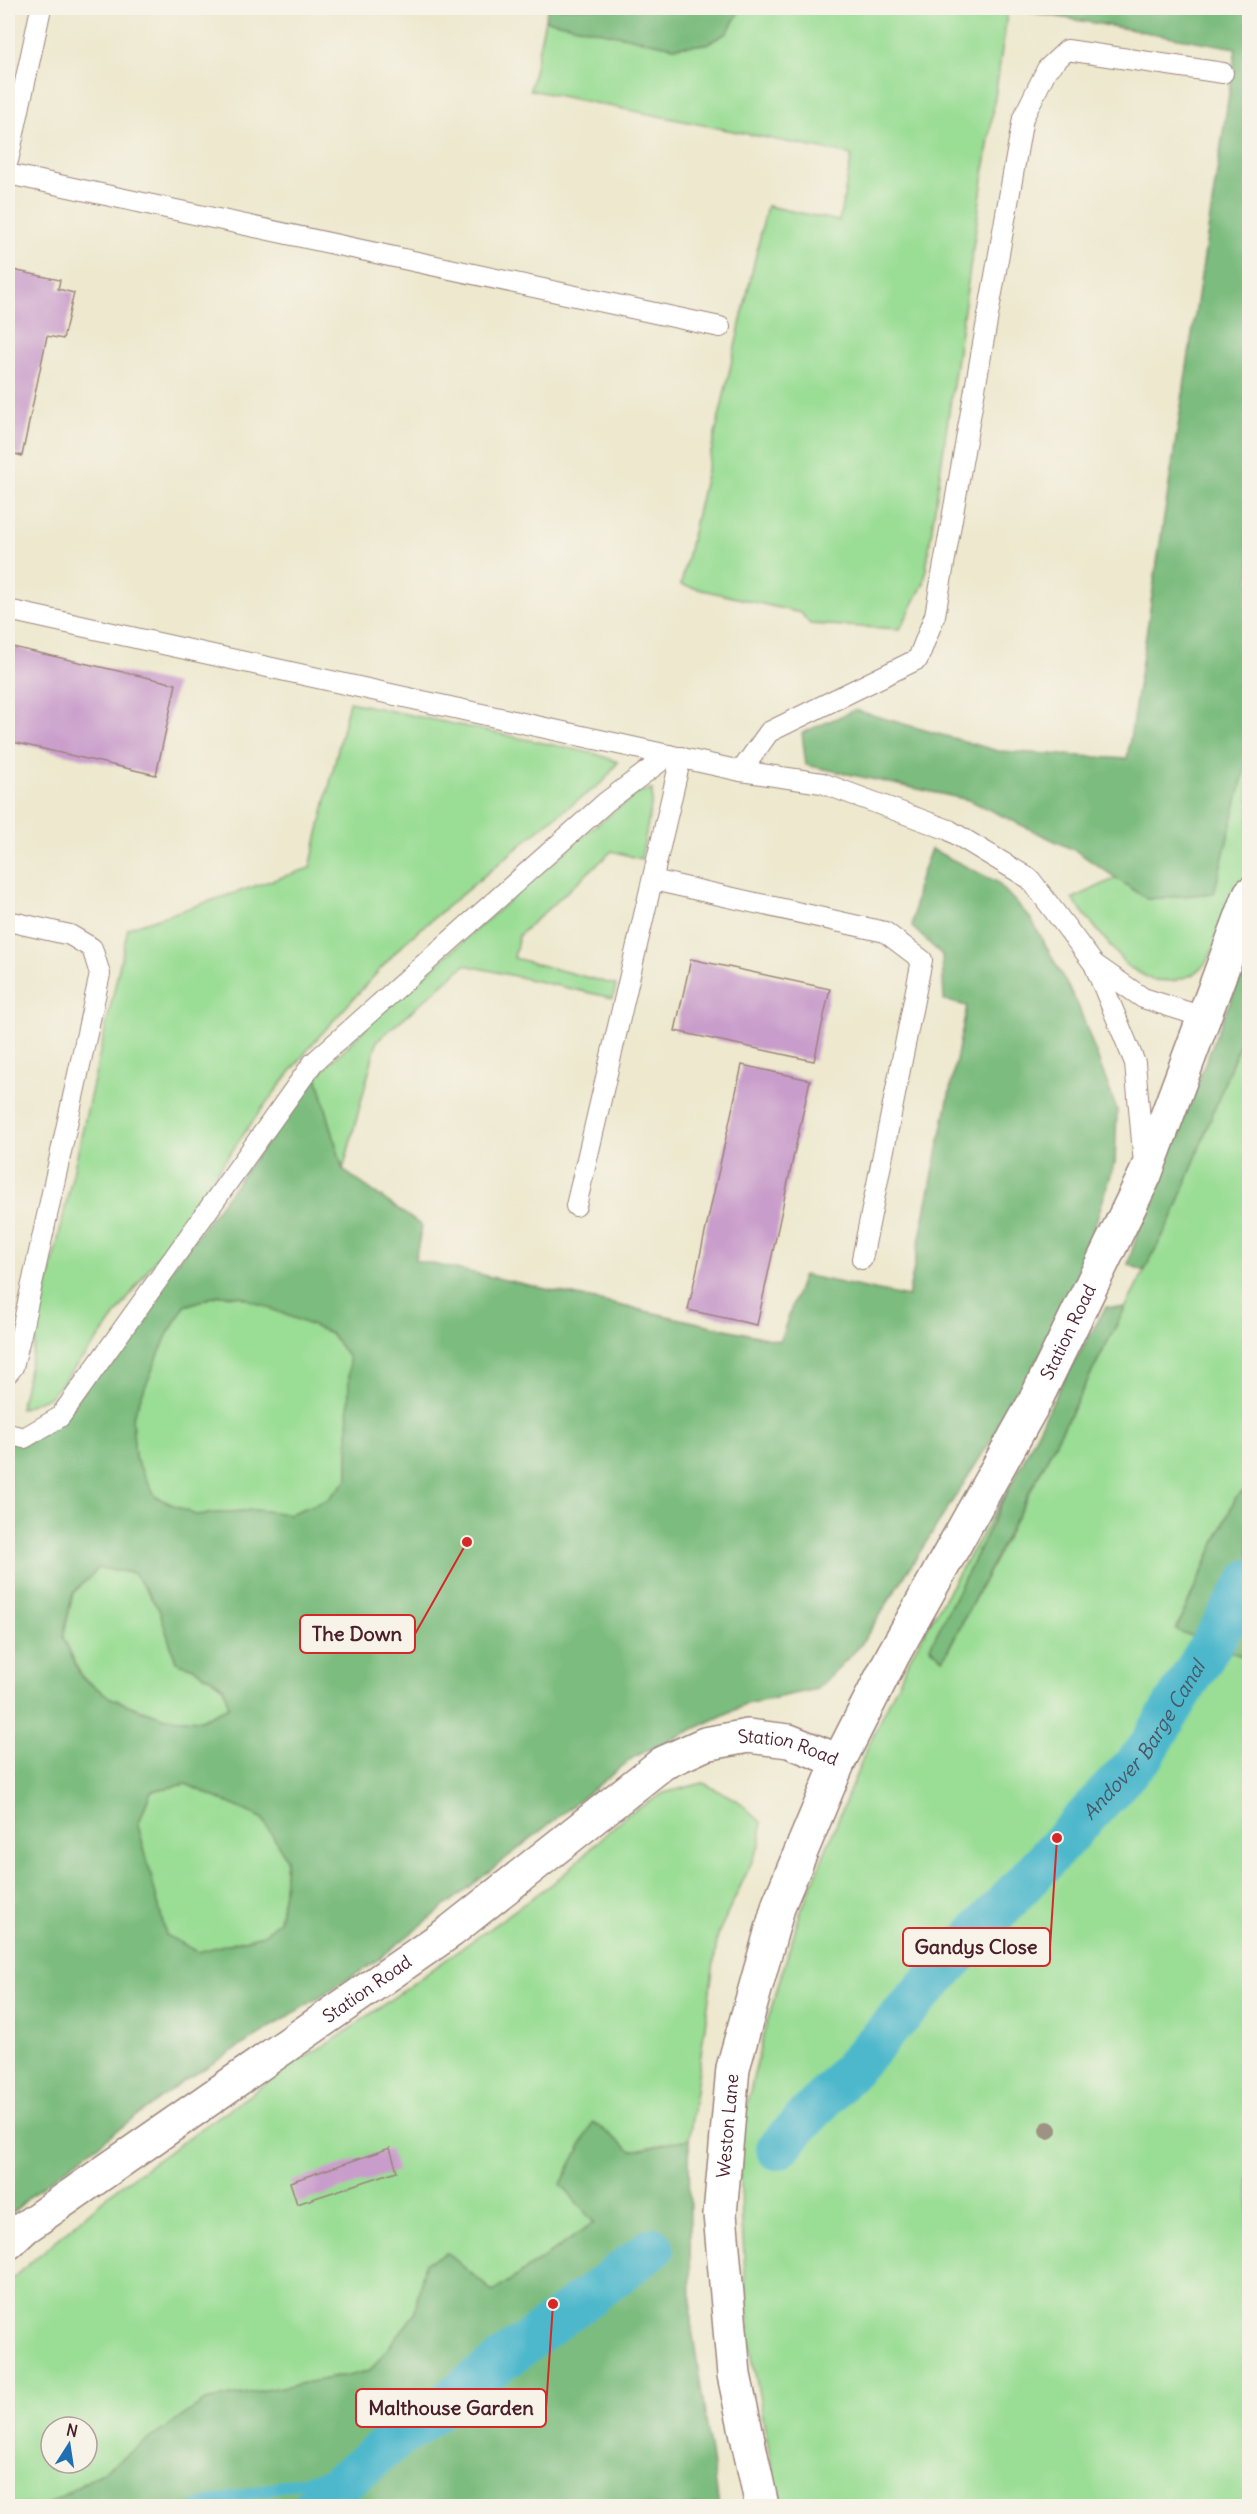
<svg xmlns="http://www.w3.org/2000/svg" width="1257" height="2514" font-family="Delius,sans-serif">
<style>
.green{fill:#9add94;stroke:#727e60;stroke-width:1.5;fill-rule:evenodd}
.forest{fill:#7bbc7e;stroke:#626e54;stroke-width:1.5;fill-rule:evenodd}
.lines{fill:none;stroke-linecap:round;stroke-linejoin:round}
.stream{stroke:#4eb8cc;stroke-width:12}
.canal{stroke:#4eb8cc;stroke-width:42}
.building{fill:#c99dcb}
.service-casing{stroke:#9c847c;stroke-width:22}
.minor-casing{stroke:#9c847c;stroke-width:36}
.tertiary-casing{stroke:#9c847c;stroke-width:36}
.service{stroke:#fff;stroke-width:20}
.minor{stroke:#fff;stroke-width:33}
.tertiary{stroke:#fff;stroke-width:33}
.tree{fill:#9e9383}
.labels{text-anchor:middle;stroke-width:6;stroke-linejoin:round;paint-order:stroke}
.street-label{font-size:18px;fill:#4a1f2b;stroke:#f7f3e8}
.water-label{font-size:20px;font-style:italic;fill:#4b5563;stroke:#f7f3e8}
.leader{fill:none;stroke:#d62828;stroke-width:2}
.callout-dot{fill:#d62828;stroke:#f7f3e8;stroke-width:2}
.callout{fill:#f7f3e8;stroke:#d62828;stroke-width:2}
.callout-label{font-size:20px;text-anchor:middle;font-weight:bold;fill:#4a1f2b}
</style>
<rect width="100%" height="100%" fill="#f7f3e8"/>
<filter id="ink" filterUnits="userSpaceOnUse"><feTurbulence type="fractalNoise" baseFrequency=".0167" numOctaves="2"/><feDisplacementMap in="SourceGraphic" scale="12" xChannelSelector="R" yChannelSelector="G"/><feConvolveMatrix kernelMatrix="1 2 1 2 8 2 1 2 1" color-interpolation-filters="sRGB"/></filter>
<filter id="wash" filterUnits="userSpaceOnUse"><feTurbulence type="fractalNoise" baseFrequency=".008" numOctaves="4" result="noise"/><feDisplacementMap in="SourceGraphic" scale="24" xChannelSelector="R" yChannelSelector="G"/><feGaussianBlur stdDeviation="1.35" result="paint"/><feColorMatrix in="noise" values="0 0 0 0 0 0 0 0 0 0 0 0 0 0 0 0 0 1.4 0 .05"/><feComposite in="paint" operator="in"/></filter>
<g filter="url(#wash)">
<rect width="100%" height="100%" fill="#ede8ce"/>
<g class="green">
<path d="M741,8H1008L924,583L900,629L810,624L801,613L681,585L767,206L839,221L852,155L530,90L545,20L674,47L707,44L727,33Z"/>
<path d="M349,702L596,754L618,762L604,781L548,822L404,943L313,1043L260,1111L104,1332L51,1396L20,1409L128,928L310,868Z"/>
<path d="M1249,749V873L1231,916L1206,963L1192,975L1173,981L1152,980L1127,966L1072,899L1116,878L1147,899L1214,893Z"/>
<path d="M652,790V801L641,859L612,851L519,935L514,958L616,985L613,998L465,965L377,1041L343,1170L317,1076L382,1012L591,829L640,792Z"/>
<path d="M1249,1019V1487L1236,1497L1176,1629L1249,1659V2506H782L778,2501L749,2339L742,2221L740,2148L746,2109L764,2032L800,1914L867,1748L913,1652L1012,1482L930,1647L944,1658L1174,1214Z"/>
<path d="M219,1295L240,1296L330,1333L349,1358L348,1479L327,1500L289,1514L255,1510L195,1515L156,1497L135,1458L132,1418L167,1335L185,1306Z"/>
<path d="M99,1568L134,1573L159,1609L176,1662L194,1668L223,1686L229,1707L201,1720L166,1718L138,1709L111,1698L82,1677L63,1637L73,1593Z"/>
<path d="M703,1783L737,1800L761,1822V1842L718,1934L689,2139L632,2151L594,2223L493,2292L447,2253L425,2263L414,2315L370,2371L205,2401L99,2474L46,2506H8V2282L117,2188L292,2065L337,2038L561,1877L625,1816L664,1793ZM51,2427H87V2463H51Z"/>
<path d="M186,1784L262,1818L286,1858L284,1891L279,1921L263,1935L198,1952L166,1935L138,1825L151,1791Z"/>
</g>
<g class="forest">
<path d="M548,8H741L727,33L707,44L674,47L545,20Z"/>
<path d="M1008,8H1249L1250,749L1214,893L1147,899L1076,851L969,800L806,765L802,733L855,710L998,751L1127,759L1236,48Z"/>
<path d="M931,849L997,882L1031,919L1078,1005L1117,1110L1115,1162L1073,1294L1011,1409L860,1646L817,1689L747,1704L634,1757L371,1965L184,2081L36,2191L8,2217V1434L60,1417L317,1076L343,1170L422,1226L415,1260L780,1341L803,1275L908,1297L967,1006L944,1000L942,955L912,927L918,883ZM219,1295L240,1296L330,1333L349,1358L348,1479L327,1500L289,1514L255,1510L195,1515L156,1497L135,1458L132,1418L167,1335L185,1306ZM99,1568L134,1573L159,1609L176,1662L194,1668L223,1686L229,1707L201,1720L166,1718L138,1709L111,1698L82,1678L63,1637L73,1593ZM186,1784L262,1818L286,1858L284,1891L279,1921L263,1935L198,1952L166,1935L138,1825L151,1791Z"/>
<path d="M1249,955V1019L1174,1214L1144,1271L1128,1264L1142,1218Z"/>
<path d="M1106,1307L1125,1308L943,1659L930,1647L1063,1381Z"/>
<path d="M1249,1487V1659L1176,1630L1236,1497Z"/>
<path d="M593,2122L632,2151L689,2139L691,2322L719,2506H46L99,2474L205,2401L370,2371L414,2315L425,2263L447,2253L493,2292L594,2223L561,2184Z"/>
</g>
<g class="lines">
<path class="stream" d="M197,2506L362,2467"/>
<g class="canal">
<path id="s1" d="M777,2149L1145,1753L1250,1580"/>
<path d="M313,2506L377,2454L653,2248"/>
</g>
</g>
<g id="blocks">
<g class="building">
<path d="M8,269L60,280L58,289L74,293L63,339L47,336L22,456L8,452Z"/>
<path d="M8,646L176,684L156,775L8,741Z"/>
<path d="M691,959L830,989L814,1061L675,1031Z"/>
<path d="M742,1065L810,1080L757,1325L688,1310Z"/>
<path d="M390,2148L397,2171L297,2204L290,2182Z"/>
</g>
</g>
</g>
<g filter="url(#ink)">
<use href="#blocks" fill-opacity="0" stroke="#9c847c" stroke-width="1.5"/>
<g class="lines">
<defs>
<g id="service">
<path d="M8,161L41,8"/>
<path d="M8,174L720,327"/>
<path d="M8,610L741,771L822,783L949,830L1030,879L1094,964L1135,1063L1144,1164"/>
<path d="M741,771L769,732L918,659L935,615L1023,118L1047,69L1067,50L1223,73"/>
<path d="M653,880L885,932L922,960L862,1259"/>
<path d="M8,921L70,935L92,948L100,974L21,1334L13,1367L8,1373"/>
<path d="M1094,964L1143,998L1203,1017"/>
<path d="M576,1206L681,757"/>
<path d="M8,1434L24,1438L60,1417L313,1063L606,802L669,755"/>
</g>
<g id="minor">
<path id="s2" d="M8,2243L24,2228L451,1931L663,1763L705,1744L748,1736L789,1741L839,1761"/>
</g>
<g id="tertiary">
<path id="s3" d="M762,2506L734,2375L720,2214L733,2068L779,1904L839,1761L893,1655L1035,1401L1145,1175L1250,894"/>
</g>
</defs>
<use href="#service" class="service-casing"/>
<use href="#minor" class="minor-casing"/>
<use href="#tertiary" class="tertiary-casing"/>
<use href="#service" class="service"/>
<use href="#minor" class="minor"/>
<use href="#tertiary" class="tertiary"/>
</g>
<circle class="tree" cx="1048" cy="2130" r="9"/>
</g>
<g class="labels">
<g class="street-label">
<text dy="6" stroke="none"><textPath href="#s3" startOffset="1254">Station Road</textPath></text>
<text dy="6" stroke="none"><textPath href="#s2" startOffset="944">Station Road</textPath></text>
<text dy="6" stroke="none"><textPath href="#s2" startOffset="440">Station Road</textPath></text>
<text dy="6" stroke="none"><textPath href="#s3" startOffset="384">Weston Lane</textPath></text>
</g>
<g class="water-label">
<text dy="7" stroke="none"><textPath href="#s1" startOffset="550">Andover Barge Canal</textPath></text>
</g>
</g>
<path class="leader" d="M467 1542L415 1634M1057 1838L1050 1947M553 2304L546 2408"/>
<g class="callout-dot">
<circle cx="467" cy="1542" r="6"/>
<circle cx="1057" cy="1838" r="6"/>
<circle cx="553" cy="2304" r="6"/>
</g>
<g class="callout">
<rect x="300" y="1615" width="115" height="38" rx="6"/>
<rect x="903" y="1928" width="147" height="38" rx="6"/>
<rect x="356" y="2389" width="190" height="38" rx="6"/>
</g>
<g class="callout-label">
<text x="357" y="1641">The Down</text>
<text x="976" y="1954">Gandys Close</text>
<text x="451" y="2415">Malthouse Garden</text>
</g>
<rect width="1257" height="2514" fill="none" stroke="#f7f3e8" stroke-width="30"/>
<g transform="translate(69 2445) rotate(12)"><circle r="28" fill="#f7f3e8" stroke="#b29e9c" stroke-width="1.5"/>
<path d="M0-4.5L10 22L0 15L-10 22Z" fill="#1f6fb2"/>
<text y="-9" font-size="16" font-weight="bold" text-anchor="middle" fill="#4a1f2b">N</text>
</g>
</svg>
